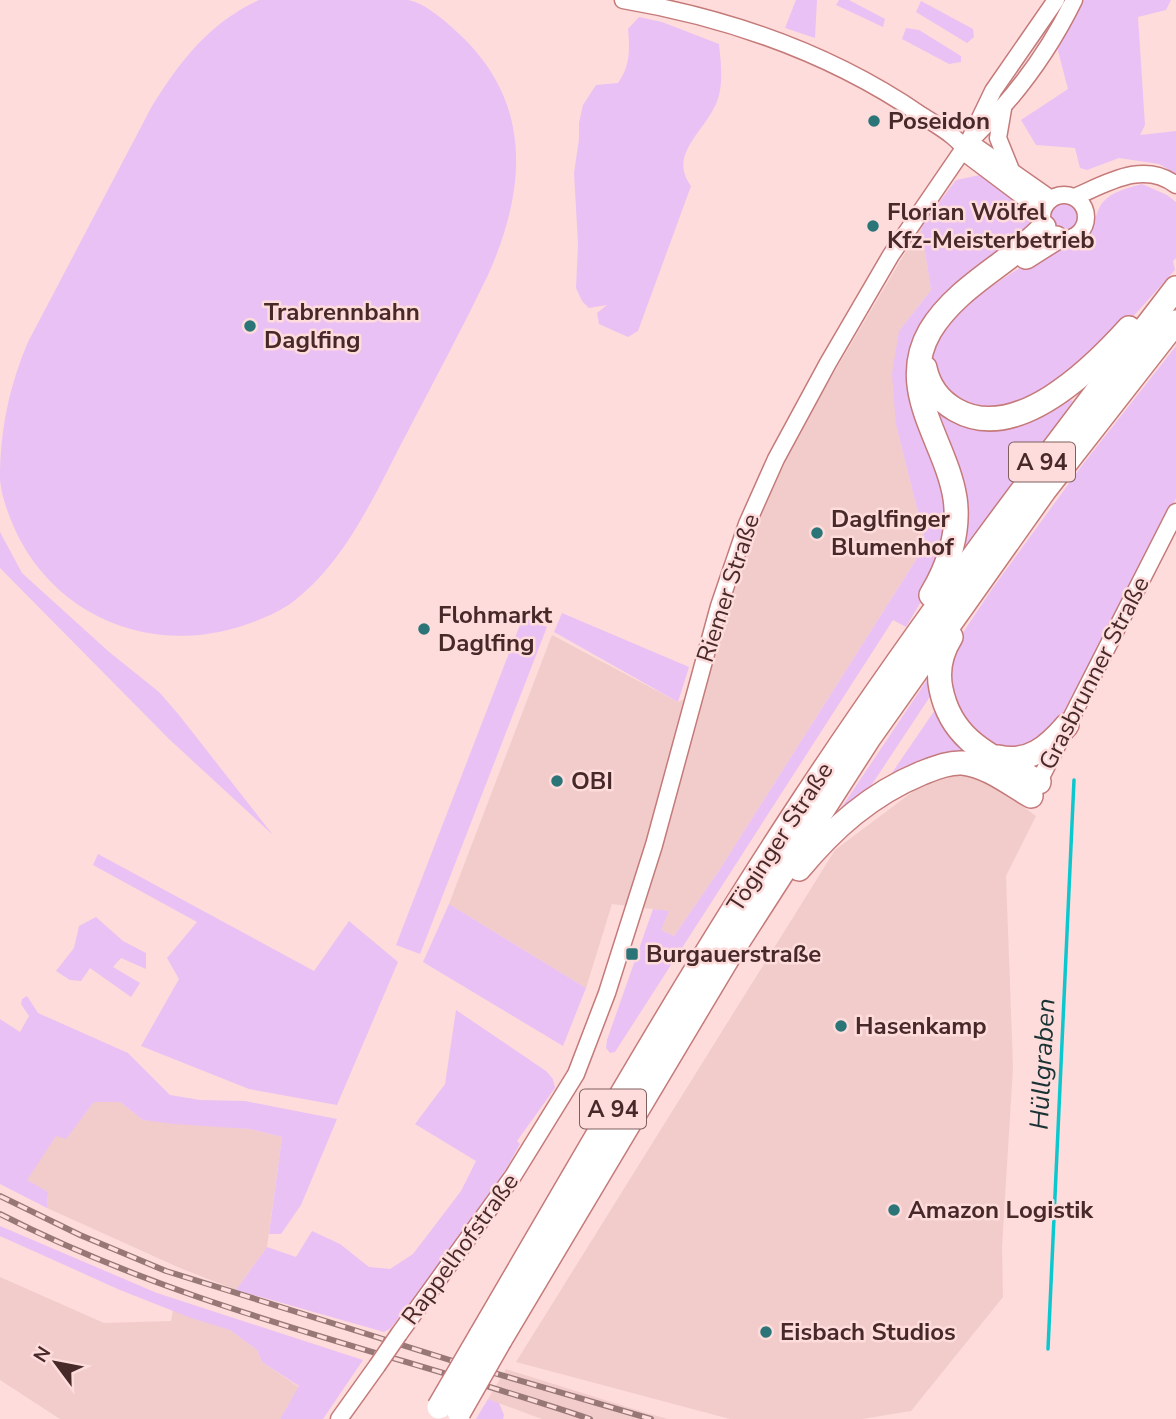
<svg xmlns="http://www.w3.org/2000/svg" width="1176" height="1419" font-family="'Nunito Sans',sans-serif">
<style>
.built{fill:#f1cccb}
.green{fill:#eac1f4}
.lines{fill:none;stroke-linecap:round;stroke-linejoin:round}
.stream{stroke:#0dc7cf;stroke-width:3.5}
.tertiary-casing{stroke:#c57a7a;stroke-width:19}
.motorway-casing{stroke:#c57a7a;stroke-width:26}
.tertiary{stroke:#fff;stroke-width:16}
.motorway{stroke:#fff;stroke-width:23}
.rail-casing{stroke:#987777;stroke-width:6}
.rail{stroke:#fedcdb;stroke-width:3.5;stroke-dasharray:10;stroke-linecap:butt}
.tertiary-bridge-casing{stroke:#c57a7a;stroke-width:19;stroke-linecap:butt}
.motorway-bridge-casing{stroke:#c57a7a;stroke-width:26;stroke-linecap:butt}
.tertiary-bridge{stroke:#fff;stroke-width:16}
.motorway-bridge{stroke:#fff;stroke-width:23}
.poi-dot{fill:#2b7578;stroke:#fedcdb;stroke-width:2.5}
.labels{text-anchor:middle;stroke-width:5;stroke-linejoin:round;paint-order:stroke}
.shield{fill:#fedcdb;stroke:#7f5f5e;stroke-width:2}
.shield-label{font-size:23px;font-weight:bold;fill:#482929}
.poi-label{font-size:24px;font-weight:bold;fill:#482929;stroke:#fedcdb;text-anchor:start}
.street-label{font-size:24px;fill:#482929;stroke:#fedcdb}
.water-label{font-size:26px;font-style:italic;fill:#193234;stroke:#fedcdb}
</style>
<rect width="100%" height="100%" fill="#fedcdb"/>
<g class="built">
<path d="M921,226L931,290L899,331L896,425L926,544L720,869L674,936L661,930L668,911L612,904L586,988L449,904L552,635L678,702L704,690L754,528L797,435Z"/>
<path d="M961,772L996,787L1036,816L1006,876L1013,1067L1002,1247L1003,1297L911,1411L862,1419H730L516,1362L835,850L915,790Z"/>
<path d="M94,1102H120L143,1120L250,1129L282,1137L267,1247L236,1290L180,1268L47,1208L48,1192L26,1180L56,1135L66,1138Z"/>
<path d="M0,1277L104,1323L171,1321L173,1310L230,1330L257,1350L262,1362L299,1387L280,1419H60L0,1380Z"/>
<path d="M506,1369L643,1412L668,1419H542L488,1399Z"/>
</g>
<g class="green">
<path d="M259,0C294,0 330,0 365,0C379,0 395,0 408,0C425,3 444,20 457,32C533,101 527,188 488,275C463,327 435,379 408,431C376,491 347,562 290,604C275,614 259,620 242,626C155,654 64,621 20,540C11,522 2,500 0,480C0,430 9,387 28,342L152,106C180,61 210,22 259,0Z"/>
<path d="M796,0H817L815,38L785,28Z"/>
<path d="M839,0H849L885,19L883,27L836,5Z"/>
<path d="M1084,0H1171L1166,10L1138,17L1145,125L1140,135L1176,131V174L1159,164L1119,158L1087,170L1080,168L1075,148L1036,145L1021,120L1068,89L1057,47Z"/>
<path d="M921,1L973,29L974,37L967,43L916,12Z"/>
<path d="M639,17L662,22L719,44C721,64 724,85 716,104C703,133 668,155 691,186L638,331L628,337L599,324L597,313L607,305L589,308L582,301L576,288L578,244L574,173L579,139V123L583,105L596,85L618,83C630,66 630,50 628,29Z"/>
<path d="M906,28L919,30L961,56V62L949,64L902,39Z"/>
<path d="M985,174L1034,215L1035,225L918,336L953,519L935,578L906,627L893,620L615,1052L610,1053L606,1048L607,1040L653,909L669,911L661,930L674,936L720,869L926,544L896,425L892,374L899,331L931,290L921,226L956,180Z"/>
<path d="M1142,184L1167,195L1176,202V258L1173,261L1175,270L1121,330L1051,392L991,414L943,393C938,380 931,365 934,351C944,312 1020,265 1055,249C1062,245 1073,247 1080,243C1095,236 1093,214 1103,202C1113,191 1128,188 1142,184Z"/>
<circle cx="1064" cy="217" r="16"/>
<path d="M1176,346V498L1172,508L1049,739L1035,749L993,747L967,731L947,688L954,646L992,589L1083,464Z"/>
<path d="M927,386L971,425L1065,397L1073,401L959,557Z"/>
<path d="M0,532L22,573L108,651L159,692L179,715L273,835L169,739L0,568Z"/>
<path d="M562,613L689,667L678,702L554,632Z"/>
<path d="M523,617L547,627L420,954L396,945Z"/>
<path d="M937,665L935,689L859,804L819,841Z"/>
<path d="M939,704L980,758L883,786Z"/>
<path d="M98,854L314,971L349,921L398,962L337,1105L249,1089L141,1046L179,979L167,958L197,922L93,865Z"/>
<path d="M449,904L586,988L563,1046L423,962Z"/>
<path d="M96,917L123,941L146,953V969L121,958L113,967L140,983L131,997L90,968L81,981L70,980L56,971L74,948L79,926Z"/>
<path d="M27,996L38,1013L128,1053L170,1095L200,1100L245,1101L337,1119L301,1205L281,1234H269L282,1137L250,1129L174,1124L143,1120L120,1102H94L66,1139L56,1136L27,1180L48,1192L47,1208L0,1184V1019L20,1032L29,1016L21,1004L22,999Z"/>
<path d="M456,1010L546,1071L553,1079L555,1088L517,1141L520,1144C485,1210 436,1269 391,1328L384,1332L236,1290L267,1247L296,1257L312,1231L340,1244L369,1267L390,1269L413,1254L461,1191L476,1161L415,1124L445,1084Z"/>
<path d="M0,1226L157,1293L363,1360L323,1419H280L299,1386L262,1362L257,1350L230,1330L191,1318L120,1290L0,1236Z"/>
<path d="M488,1399L499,1403L504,1415L503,1419H476Z"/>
</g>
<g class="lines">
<path class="stream" d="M1048,1349L1074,780"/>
<defs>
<g id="tertiary">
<path d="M623,0C729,18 832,54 921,115C938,126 961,138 969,156L1042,211"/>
<path d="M1003,109L998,138L1011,170"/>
<path d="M976,135C1017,95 1049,51 1074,0"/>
<path d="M965,147L978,148L1051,199"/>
<circle cx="1064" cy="217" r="22"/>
<path d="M1075,197C1107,183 1144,160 1176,185"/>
<path d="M1034,791L1176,512"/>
<path d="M399,1334L513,1176L576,1074L607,993L654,845L719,606L747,524L776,459L828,363L891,255L969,141L993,91L1056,0"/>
<path d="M339,1419L377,1366"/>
</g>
<g id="motorway">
<path d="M1026,257L1056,238"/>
<path d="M925,368C929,387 940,401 956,410C1016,444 1092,369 1129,328"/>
<path d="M931,595C948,567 960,532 955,498C946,441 896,390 930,331C957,286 1009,264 1044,227"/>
<path d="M951,637C941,653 937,670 941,689C952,744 995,757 1039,782"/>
<path d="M998,757C1029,764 1048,747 1067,725"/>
<path d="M799,869C833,828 871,794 922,773C935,768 949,762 963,763C988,766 1010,784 1031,796"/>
<path d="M481,1335C585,1157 687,977 801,804C918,626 1046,457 1176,288"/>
<path d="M500,1340L732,951L869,738L1044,491L1176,322"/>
</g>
</defs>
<use href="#tertiary" class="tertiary-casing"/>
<use href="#motorway" class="motorway-casing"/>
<use href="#tertiary" class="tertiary"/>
<use href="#motorway" class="motorway"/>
<defs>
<g id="rail">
<path d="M0,1196L80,1235L166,1271L453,1361L651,1419"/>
<path d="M0,1214C187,1310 392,1352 590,1419"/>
</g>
</defs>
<use href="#rail" class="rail-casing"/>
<use href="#rail" class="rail"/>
<defs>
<path id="tertiary-bridge" d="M377,1366L399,1334"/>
<g id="motorway-bridge">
<path d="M439,1407L481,1335"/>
<path d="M459,1412L500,1340"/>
</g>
</defs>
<use href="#tertiary-bridge" class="tertiary-bridge-casing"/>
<use href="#motorway-bridge" class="motorway-bridge-casing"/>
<use href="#tertiary-bridge" class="tertiary-bridge"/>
<use href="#motorway-bridge" class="motorway-bridge"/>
</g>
<g class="poi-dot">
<circle cx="874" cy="121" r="7"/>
<circle cx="873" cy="226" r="7"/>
<circle cx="250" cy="326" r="7"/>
<circle cx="817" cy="533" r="7"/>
<circle cx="424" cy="629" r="7"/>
<circle cx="557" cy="781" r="7"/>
<rect x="625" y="947" width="14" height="14" rx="3.5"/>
<circle cx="841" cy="1026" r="7"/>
<circle cx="894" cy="1210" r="7"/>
<circle cx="766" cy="1332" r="7"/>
</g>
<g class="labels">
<g class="shield">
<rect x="1009" y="442.5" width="66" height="39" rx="5"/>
<rect x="580" y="1089.5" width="66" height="39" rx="5"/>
</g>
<g class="shield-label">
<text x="1042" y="470">A 94</text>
<text x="613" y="1117">A 94</text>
</g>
<g class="poi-label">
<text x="888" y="129">Poseidon</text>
<text x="887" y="220">Florian Wölfel<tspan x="887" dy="28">Kfz-Meisterbetrieb</tspan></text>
<text x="264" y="320">Trabrennbahn<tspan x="264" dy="28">Daglfing</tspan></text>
<text x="831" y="527">Daglfinger<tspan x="831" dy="28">Blumenhof</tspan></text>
<text x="438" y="623">Flohmarkt<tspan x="438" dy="28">Daglfing</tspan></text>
<text x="571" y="789">OBI</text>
<text x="646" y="962">Burgauerstraße</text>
<text x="855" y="1034">Hasenkamp</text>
<text x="908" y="1218">Amazon Logistik</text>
<text x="780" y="1340">Eisbach Studios</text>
</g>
<g class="street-label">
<text transform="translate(728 588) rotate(-72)" y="8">Riemer Straße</text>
<text transform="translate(1094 673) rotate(-63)" y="8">Grasbrunner Straße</text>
<text transform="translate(780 837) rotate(-57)" y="8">Töginger Straße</text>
<text transform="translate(460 1249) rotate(-54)" y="8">Rappelhofstraße</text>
</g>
<g class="water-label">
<text transform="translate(1042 1064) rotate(-87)" y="9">Hüllgraben</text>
</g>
</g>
<g transform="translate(56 1363) rotate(302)" stroke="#fedcdb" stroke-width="5" paint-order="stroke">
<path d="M0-5L12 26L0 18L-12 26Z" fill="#482929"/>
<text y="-10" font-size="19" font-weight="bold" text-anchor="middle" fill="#482929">N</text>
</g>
</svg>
